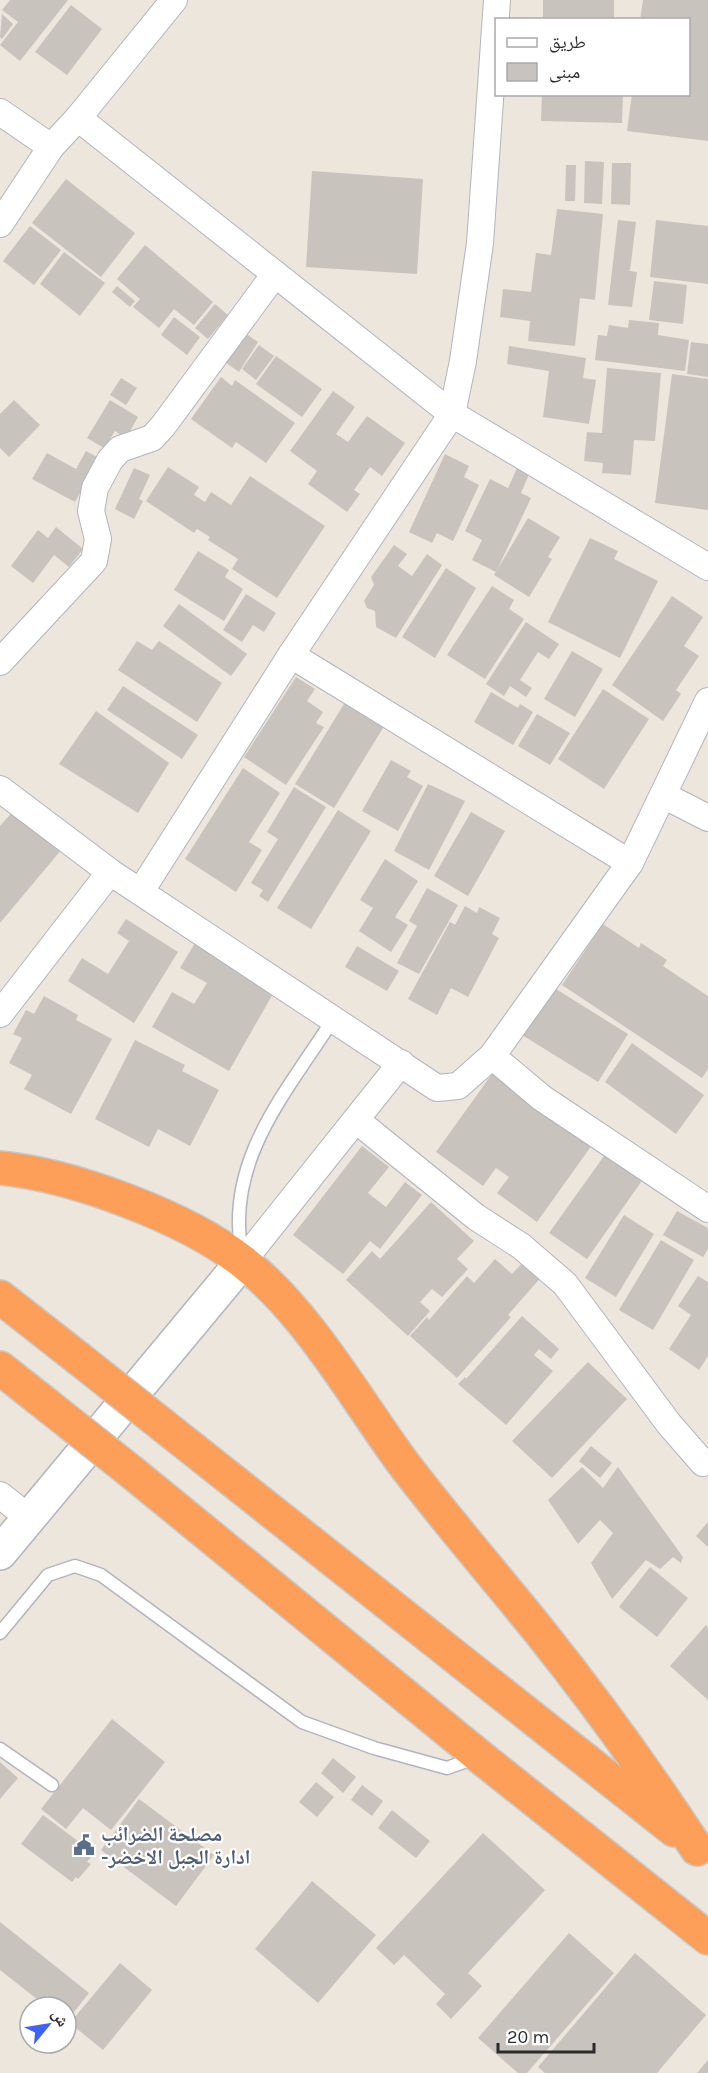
<svg xmlns="http://www.w3.org/2000/svg" width="708" height="2073" font-family="Karla,'Noto Naskh Arabic',sans-serif">
<style>
.building{fill:#c8c3bd}
.lines{fill:none;stroke-linecap:round;stroke-linejoin:round}
.lane-casing{stroke:#b1b4bf;stroke-width:15}
.street-casing{stroke:#b1b4bf;stroke-width:28}
.secondary-casing{stroke:#b1b4bf;stroke-width:36}
.highway-casing{stroke:#c8c8c8;stroke-width:36}
.lane{stroke:#fff;stroke-width:12}
.street{stroke:#fff;stroke-width:26}
.secondary{stroke:#fff;stroke-width:33}
.highway{stroke:#fd9f58;stroke-width:33}
.highway-bridge-casing{stroke:#c8c8c8;stroke-width:36;stroke-linecap:butt}
.highway-bridge{stroke:#fd9f58;stroke-width:33}
.labels{text-anchor:middle;stroke-width:4.5;stroke-linejoin:round;paint-order:stroke}
.service-label{font-size:20px;font-weight:bold;fill:#4e5e75;stroke:#fff;text-anchor:start}
</style>
<rect width="100%" height="100%" fill="#ede6dd"/>
<g class="building">
<path d="M10,0H68L20,61L0,45L18,22L2,10Z"/>
<rect x="543" y="0" width="71" height="20"/>
<path d="M643,0H708V141L627,131L632,94H688V20H640Z"/>
<path d="M71,5L102,29L67,75L35,52Z"/>
<path d="M2,14L13,24L2,39L0,37Z"/>
<path d="M542,94H623L622,123L541,121Z"/>
<path d="M585,161L604,162L602,204L584,203Z"/>
<path d="M612,163H631L630,205L611,204Z"/>
<path d="M566,165H576L575,201H565Z"/>
<path d="M312,171L423,179L417,274L306,267Z"/>
<path d="M66,179L135,233L101,277L32,223Z"/>
<path d="M557,209L603,214L595,300L580,298L575,346L528,341L530,321L500,317L503,289L531,292L536,253L551,255Z"/>
<path d="M618,220L636,222L630,271L637,272L632,307L608,305Z"/>
<path d="M656,220L708,226V284L650,277Z"/>
<path d="M30,226L61,250L34,285L3,261Z"/>
<path d="M145,245L213,302L194,325L174,309L159,328L133,307L140,299L117,279Z"/>
<path d="M64,252L105,283L80,316L40,284Z"/>
<path d="M654,281L687,285L683,324L649,320Z"/>
<path d="M117,286L135,301L130,307L112,292Z"/>
<path d="M215,304L228,315L208,339L195,328Z"/>
<path d="M174,317L200,337L187,355L161,335Z"/>
<path d="M629,320L659,323L658,335L689,340L685,371L595,360L598,335L607,336L609,325L628,328Z"/>
<path d="M242,331L258,342L239,372L222,360Z"/>
<path d="M691,342L708,344V377L687,374Z"/>
<path d="M259,345L274,356L256,380L242,369Z"/>
<path d="M509,346L586,358L583,378L596,380L589,424L543,417L549,371L507,364Z"/>
<path d="M276,356L322,389L302,417L256,384Z"/>
<path d="M607,368L661,373L655,441L634,440L631,475L602,473L603,463L584,461L587,432L602,433Z"/>
<path d="M672,374L708,379V510L655,503Z"/>
<path d="M221,377L232,386L235,380L295,423L266,463L236,442L232,448L191,419Z"/>
<path d="M121,378L137,388L126,405L110,395Z"/>
<path d="M333,391L355,407L336,434L348,442L367,416L405,443L382,476L370,467L354,490L360,494L347,512L308,484L317,471L290,451Z"/>
<path d="M14,400L40,425L9,457L0,448V414Z"/>
<path d="M110,400L138,417L126,438L115,431L104,448L87,438Z"/>
<path d="M86,451L99,458L75,502L32,479L47,453L76,469Z"/>
<path d="M445,454L469,466L464,477L479,485L453,541L437,533L432,543L409,532Z"/>
<path d="M518,466L530,472L521,493L531,498L496,572L472,560L482,540L465,531L490,479L508,488Z"/>
<path d="M168,467L199,487L194,495L205,502L211,492L231,505L250,476L325,526L277,598L232,569L238,559L208,540L210,537L197,529L194,533L146,501Z"/>
<path d="M134,468L150,475L139,499L143,501L134,519L115,509Z"/>
<path d="M528,518L560,537L548,557L552,559L529,597L494,575Z"/>
<path d="M56,527L83,549L69,567L54,555L33,583L11,566L38,530L48,538Z"/>
<path d="M590,538L618,551L614,559L658,581L620,658L548,622Z"/>
<path d="M394,545L407,554L398,566L412,576L427,554L442,565L396,638L376,627L375,611L367,608L364,601L374,585L371,577Z"/>
<path d="M198,551L229,570L225,577L243,589L224,621L174,590Z"/>
<path d="M446,568L476,588L435,658L402,637Z"/>
<path d="M492,586L514,600L509,609L524,619L485,679L447,655Z"/>
<path d="M246,594L276,613L264,632L253,625L242,642L223,630Z"/>
<path d="M672,596L703,617L684,646L699,656L676,690L681,694L663,721L612,685Z"/>
<path d="M179,604L247,654L231,676L163,626Z"/>
<path d="M526,622L559,644L549,659L538,652L520,680L532,688L526,697L510,686L504,696L486,684Z"/>
<path d="M137,641L152,650L159,641L222,683L197,722L118,670Z"/>
<path d="M572,651L603,669L575,717L544,699Z"/>
<path d="M296,677L315,689L307,701L323,712L316,723L324,727L286,785L244,757Z"/>
<path d="M123,686L198,735L182,759L107,710Z"/>
<path d="M603,689L649,719L604,789L558,759Z"/>
<path d="M491,692L518,708L520,704L533,712L513,745L474,722Z"/>
<path d="M347,699L386,723L334,808L295,784Z"/>
<path d="M96,711L169,763L138,813L59,764Z"/>
<path d="M537,714L570,733L550,765L518,746Z"/>
<path d="M391,760L411,771L407,777L423,786L398,831L362,811Z"/>
<path d="M243,768L280,793L249,842L262,850L236,892L185,859Z"/>
<path d="M428,784L465,801L429,870L394,851Z"/>
<path d="M294,787L326,807L268,902L259,896L263,890L251,883L278,839L267,832Z"/>
<path d="M15,809L62,849L0,923V826Z"/>
<path d="M338,810L371,831L311,929L277,908Z"/>
<path d="M471,812L505,831L468,896L434,876Z"/>
<path d="M385,859L418,881L395,917L408,925L391,952L359,931L373,908L360,900Z"/>
<path d="M427,888L458,905L419,974L397,963L417,926L409,921Z"/>
<path d="M465,906L477,913L479,907L500,918L492,934L499,938L468,997L451,988L437,1015L408,999L450,922L455,925Z"/>
<path d="M126,919L178,952L134,1023L68,981L82,958L108,974L129,941L117,933Z"/>
<path d="M603,924L639,948L641,943L667,960L663,966L708,996V1069L702,1078L562,985Z"/>
<path d="M198,938L278,985L229,1071L152,1027L172,992L194,1004L207,983L180,968Z"/>
<path d="M357,946L399,971L387,991L345,967Z"/>
<path d="M556,989L628,1034L598,1082L522,1035L548,993L552,995Z"/>
<path d="M44,996L78,1015L76,1020L112,1039L71,1114L24,1089L32,1075L9,1063L22,1038L13,1034L26,1010L34,1014Z"/>
<path d="M135,1040L185,1065L182,1071L219,1090L190,1146L158,1129L149,1147L95,1119Z"/>
<path d="M632,1043L704,1095L676,1134L605,1082Z"/>
<path d="M497,1067L597,1138L537,1222L497,1193L509,1177L496,1168L483,1186L436,1152Z"/>
<path d="M362,1146L389,1167L368,1193L386,1207L405,1182L422,1195L380,1249L370,1241L343,1274L293,1235Z"/>
<path d="M609,1149L646,1175L587,1259L549,1233Z"/>
<path d="M431,1202L474,1241L457,1259L468,1269L442,1297L432,1289L420,1302L430,1311L408,1336L346,1280L372,1251L380,1259Z"/>
<path d="M677,1211L708,1228V1249L703,1257L663,1235Z"/>
<path d="M624,1215L654,1234L616,1297L585,1278Z"/>
<path d="M661,1240L694,1260L653,1330L619,1310Z"/>
<path d="M495,1259L512,1274L526,1259L543,1275L508,1315L511,1317L457,1378L410,1336L427,1317L429,1320L467,1276L474,1283Z"/>
<path d="M698,1276L708,1282V1356L699,1370L669,1349L691,1315L678,1306Z"/>
<path d="M522,1316L559,1349L551,1359L539,1349L534,1355L553,1371L506,1425L458,1384L465,1377L466,1379Z"/>
<path d="M588,1362L627,1399L552,1478L512,1441Z"/>
<path d="M591,1446L612,1463L600,1478L579,1461Z"/>
<path d="M582,1467L603,1488L618,1467L683,1557L681,1563L673,1557L660,1569L646,1560L612,1599L591,1563L613,1533L600,1520L578,1544L548,1500Z"/>
<path d="M708,1522V1547L696,1536Z"/>
<path d="M650,1567L688,1598L657,1637L619,1607Z"/>
<path d="M706,1625L708,1628V1700L670,1666Z"/>
<path d="M112,1719L165,1762L111,1830L83,1808L66,1829L41,1809Z"/>
<path d="M333,1758L356,1777L343,1793L321,1773Z"/>
<path d="M0,1762L18,1778L0,1799Z"/>
<path d="M316,1782L334,1797L317,1817L299,1802Z"/>
<path d="M362,1785L383,1801L372,1816L351,1800Z"/>
<path d="M139,1799L214,1855L176,1906L101,1850Z"/>
<path d="M392,1810L430,1841L416,1858L378,1828Z"/>
<path d="M43,1815L94,1853L87,1862L91,1864L78,1879L76,1877L72,1882L21,1844Z"/>
<path d="M483,1833L545,1890L468,1973L482,1986L451,2019L436,2004L445,1994L404,1955L394,1965L376,1948Z"/>
<path d="M312,1881L376,1935L318,2003L255,1949Z"/>
<path d="M0,1922L89,1993L66,2022V2007H47L0,1970Z"/>
<path d="M569,1933L614,1973L527,2073H518L478,2038Z"/>
<path d="M635,1953L706,2015L657,2073H545L538,2067Z"/>
<path d="M120,1963L152,1990L103,2050L70,2023Z"/>
<path d="M708,2060V2073H697Z"/>
</g>
<g class="lines">
<defs>
<g id="lane">
<path d="M242,1255C224,1161 286,1093 334,1018"/>
<path d="M0,1633L48,1575L75,1566L101,1575L302,1722L374,1748L447,1768L475,1758"/>
<path d="M0,1749L52,1785"/>
</g>
<g id="street">
<path d="M0,112L51,147"/>
<path d="M78,118L452,414L708,567"/>
<path d="M0,224L51,147L78,118L174,0"/>
<path d="M291,655L630,863"/>
<path d="M0,662L94,561L98,539L91,511L95,488L110,460L120,449L152,438L163,426L275,274"/>
<path d="M0,789L110,872L437,1088L458,1086L492,1056L542,1098L708,1209"/>
<path d="M663,795L708,818"/>
<path d="M141,891L291,655L452,414L463,361L480,243L497,0"/>
<path d="M0,1014L110,872"/>
<path d="M492,1056L630,863L708,701"/>
<path d="M356,1120L476,1217L521,1246L565,1284L669,1424L703,1463"/>
<path d="M243,1261L401,1063"/>
<path d="M0,1495L29,1518"/>
</g>
<path id="secondary" d="M0,1553L243,1261"/>
<g id="highway">
<path d="M0,1168C72,1175 186,1217 243,1262C306,1310 356,1399 403,1463C447,1521 495,1576 540,1632C596,1702 648,1774 697,1849"/>
<path d="M0,1297L78,1358"/>
<path d="M0,1368L47,1405"/>
<path d="M165,1427L674,1830"/>
<path d="M134,1474L479,1756L708,1938"/>
</g>
</defs>
<use href="#lane" class="lane-casing"/>
<use href="#street" class="street-casing"/>
<use href="#secondary" class="secondary-casing"/>
<use href="#highway" class="highway-casing"/>
<use href="#lane" class="lane"/>
<use href="#street" class="street"/>
<use href="#secondary" class="secondary"/>
<use href="#highway" class="highway"/>
<defs>
<g id="highway-bridge">
<path d="M78,1358L165,1427"/>
<path d="M47,1405L134,1474"/>
</g>
</defs>
<use href="#highway-bridge" class="highway-bridge-casing"/>
<use href="#highway-bridge" class="highway-bridge"/>
</g>
<defs>
<symbol id="civic-bare" viewBox="-9 -9 18 18"><path d="M-.6-6.5H3V-4.5H.6V-3L4-1V1h2V6H-6V1h2V-1L-.6-3ZM-1.2 2.5V6h2.4V2.5Z" fill="#5c6f8a" stroke="#fff" stroke-width="2.5" paint-order="stroke"/></symbol>
</defs>
<g fill-rule="evenodd">
<use href="#civic-bare" x="69" y="1830" width="30" height="30"/>
</g>
<g class="labels">
<g class="service-label">
<text x="101" y="1841">مصلحة الضرائب<tspan x="101" dy="23">-ادارة الجبل الاخضر</tspan></text>
</g>
</g>
<rect x="495" y="18" width="195" height="78" fill="#ffffff" stroke="#aaaaaa" stroke-width="1.5"/>
<rect x="507" y="38" width="30" height="9" fill="#ffffff" stroke="#aaaaaa" stroke-width="1.5"/>
<text x="549" y="48" font-size="18" fill="#2b2b2b">طريق</text>
<rect x="507" y="63" width="30" height="18" fill="#c8c3bd" stroke="#aaaaaa" stroke-width="1.5"/>
<text x="549" y="78" font-size="18" fill="#2b2b2b">مبنى</text>
<g transform="translate(48 2025) rotate(60)"><circle r="28" fill="#ffffff" stroke="#aaaaaa" stroke-width="1.5"/>
<path d="M0-4.5L10 22L0 15L-10 22Z" fill="#3f62f9"/>
<text y="-9" font-size="16" font-weight="bold" text-anchor="middle" fill="#2b2b2b">ش</text>
</g>
<path d="M498 2043v9h96v-9" fill="none" stroke="#2b2b2b" stroke-width="3"/>
<text x="507" y="2043" font-size="18" fill="#2b2b2b" stroke="#ffffff" stroke-width="4.5" paint-order="stroke">20 m</text>
</svg>
